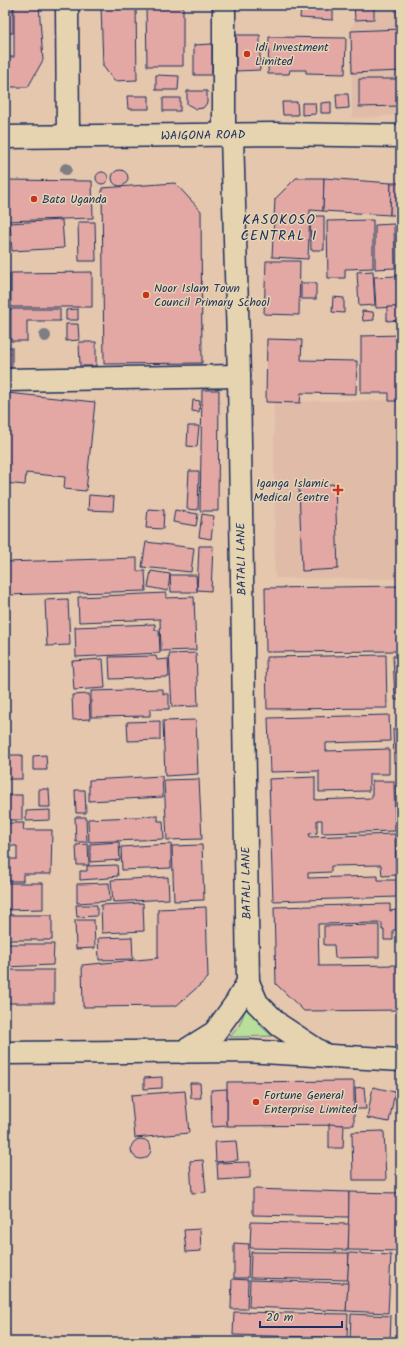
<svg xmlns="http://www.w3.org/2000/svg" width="406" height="1347" font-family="Kalam,sans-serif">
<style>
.built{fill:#e0bba8}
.green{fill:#b7de9a;stroke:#69867c}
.building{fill:#e3a8a4;stroke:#1b2f5e}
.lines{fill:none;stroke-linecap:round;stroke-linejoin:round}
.minor-casing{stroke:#1b2f5e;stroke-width:25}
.minor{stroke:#e6d4b1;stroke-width:22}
.tree{fill:#7f7d85}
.poi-dot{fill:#c8321e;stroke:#e6d4b1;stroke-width:1.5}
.labels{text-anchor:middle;stroke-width:3;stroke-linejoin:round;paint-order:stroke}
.poi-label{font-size:12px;fill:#1b2f5e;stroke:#e6d4b1;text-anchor:start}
.street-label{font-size:12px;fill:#1b2f5e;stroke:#e6d4b1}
.quarter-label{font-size:14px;letter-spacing:1px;fill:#1b2f5e;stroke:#e6d4b1}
</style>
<rect width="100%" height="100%" fill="#e5c7ad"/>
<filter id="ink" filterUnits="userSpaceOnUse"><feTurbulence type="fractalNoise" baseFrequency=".025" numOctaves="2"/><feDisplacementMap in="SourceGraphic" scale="8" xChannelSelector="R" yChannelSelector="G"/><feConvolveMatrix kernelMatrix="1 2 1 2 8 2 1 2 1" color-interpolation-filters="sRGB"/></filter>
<g filter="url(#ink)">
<g class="built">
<path d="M354,5H401V115L352,118V73L351,31L355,20Z"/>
<path d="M401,400V579L275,578L274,402Z"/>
</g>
<path class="green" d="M247,1006L261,1026L272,1036L230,1037L239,1026Z"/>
<g class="building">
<rect x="5" y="5" width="8" height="28"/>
<path d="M14,5H39L43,60L28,87H5V57H14Z"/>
<path d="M101,5H136L137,80L114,81L103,66Z"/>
<path d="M146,5H183V66H147Z"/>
<rect x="297" y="5" width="39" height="1"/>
<path d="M354,5H374V19L355,20Z"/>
<rect x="397" y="5" width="4" height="10"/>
<path d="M301,7L333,8V20L300,18Z"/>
<path d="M401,29V71L352,73L351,31Z"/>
<path d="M236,35H260V70L236,71Z"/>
<path d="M269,37L346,38L345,74L306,73V70H290L289,74H268Z"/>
<path d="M212,44V75H194V45Z"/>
<path d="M156,75L179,76L178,90H156Z"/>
<path d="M359,79H401V106L359,107Z"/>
<path d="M187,91H207V103L203,108L196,109L187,104Z"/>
<path d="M336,94H348L349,108L337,109Z"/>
<path d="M127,96H149V109H128Z"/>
<rect x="163" y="98" width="17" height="13"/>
<path d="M282,102H297L298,115H283Z"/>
<path d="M331,102V113H321V103Z"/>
<path d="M302,103H315L316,114L302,115Z"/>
<circle cx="120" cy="178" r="8"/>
<circle cx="102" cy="178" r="6"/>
<path d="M296,178H324L323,211L310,210L308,259L272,257L275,199Z"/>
<path d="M324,178L391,183L390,215L323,211Z"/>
<path d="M5,180L92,181L93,218L5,221Z"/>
<path d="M175,183L201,211L202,363L104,364L102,188Z"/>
<path d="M391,183H401V215H390Z"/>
<path d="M310,216H324V250H311Z"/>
<rect x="399" y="219" width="2" height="69"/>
<path d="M62,220L64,248L12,251L10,223Z"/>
<path d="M373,220V268L345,269V278H328L327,221Z"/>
<path d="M78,222H95L96,261H79Z"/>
<path d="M394,224L395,268L375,269V225Z"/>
<path d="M266,261H300L299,315L264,314Z"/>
<path d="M373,271L375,305L359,306L357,272Z"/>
<path d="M92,272V307H11V273Z"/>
<rect x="5" y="273" width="4" height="38"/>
<path d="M397,276L398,307L376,308L374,277Z"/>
<rect x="301" y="283" width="15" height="16"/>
<path d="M333,297L344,298V313L332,312Z"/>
<path d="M387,307H398L399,320L387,321Z"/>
<path d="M11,309H60V321H27V341H11Z"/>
<path d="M78,309V320H66V310Z"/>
<path d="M362,311L373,312L374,320L363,321Z"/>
<path d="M66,324H78L79,340L66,341Z"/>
<path d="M401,335V401H389V393H361V336Z"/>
<path d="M267,339L302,340L301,360L357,361L356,394L301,393L300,403L266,402Z"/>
<path d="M79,342H96V366H80Z"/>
<rect x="5" y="347" width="7" height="21"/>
<path d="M202,390H219L218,511H200Z"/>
<path d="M7,393L95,402L86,491L64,489L65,477L26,473L25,485L5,483V411Z"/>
<path d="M193,400L200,401L199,412L192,411Z"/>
<path d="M188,426H199L197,447L187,446Z"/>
<path d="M189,471H199L198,510L187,509Z"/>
<path d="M335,484L338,569L302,571L299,486Z"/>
<path d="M89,495L114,497L113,511L88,510Z"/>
<path d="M148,509L164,510L163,529L146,528Z"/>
<path d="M175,510L198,514L196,526L173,522Z"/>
<path d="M202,514L214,516L211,539L199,537Z"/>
<path d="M146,542L194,548L191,572L142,567Z"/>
<path d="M199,546H213L211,591L197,590Z"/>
<path d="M137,558V571H145L146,591L5,595V562Z"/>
<path d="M151,571L170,574L168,591L148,587Z"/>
<path d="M170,575H196L197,592H171Z"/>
<path d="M401,586V651L266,652L265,588Z"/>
<path d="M166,593V598L194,597L196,650L161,651L160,619L79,622L78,597Z"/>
<path d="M68,599L70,645L47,646L45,600Z"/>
<path d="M155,624V630H159L160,653L76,657L75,627Z"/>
<path d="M196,653L198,706L172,707L169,654Z"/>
<path d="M386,655L387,708L267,709L266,657Z"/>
<path d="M156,656L157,660L168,659L169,677L110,679L109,657Z"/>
<path d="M393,656H401V700H395Z"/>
<path d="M103,659L105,688L74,690L72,661Z"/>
<path d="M163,689V694H169V709H150V716L91,717V691Z"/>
<path d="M89,694L90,719L73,720L72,695Z"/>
<path d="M389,715L390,741L326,743V751L389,749V774H369V791L319,792V771L270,772L268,718Z"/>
<path d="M196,720L198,774L165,776L163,721Z"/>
<path d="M160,721V740L128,741L127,722Z"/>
<path d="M401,728V762L394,763L393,729Z"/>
<rect x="5" y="755" width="17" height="24"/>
<path d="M46,755L47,770H33V756Z"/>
<path d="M162,776L163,797L89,801V780Z"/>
<path d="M315,777V800L372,798V781H394L395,831L322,833V820H317V833L309,834L310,837L395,834L396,875L382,876L381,865L331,866V872L308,873V878L378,876V880H397V897L273,901L269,779Z"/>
<path d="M199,779L202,839L167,840L164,780Z"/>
<path d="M401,785V805L397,806L395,786Z"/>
<path d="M39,789H49L50,807H39Z"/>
<path d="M75,790H85L86,813H76Z"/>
<rect x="5" y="795" width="17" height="25"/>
<path d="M401,809V831H399L398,810Z"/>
<path d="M50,810V820L26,821V811Z"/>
<path d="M158,816V821H163L164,839L89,842L88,819Z"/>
<path d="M75,817H86L87,842H76Z"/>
<path d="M5,823H24L23,830H52L51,874H23V881H5V859H17V846H5Z"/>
<path d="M398,835H401V860H399Z"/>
<path d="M119,842L120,860L90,862V844Z"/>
<path d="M88,844L89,865H77L76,845Z"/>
<path d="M171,844V868L122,870L121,847Z"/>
<path d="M202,845L204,900L174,901L172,846Z"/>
<path d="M117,865L118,876L109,877V878L80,880V871H87V866Z"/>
<path d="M398,874H401V898H399Z"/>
<path d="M168,877L169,899L113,902L111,880Z"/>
<path d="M5,883H43V909L5,910Z"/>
<path d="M109,883L110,901L77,903V884Z"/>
<path d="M143,903L144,931L102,933L101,905Z"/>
<path d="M390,904V911L396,910V930H393V940H384V930H382V923L318,924L319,966L401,965V1010L304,1011L276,984L274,907Z"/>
<path d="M401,904V952L399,905Z"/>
<path d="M76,905H97V916L77,917Z"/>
<path d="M206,907L208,978L176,1006L83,1007L82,965L158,958V909Z"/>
<rect x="5" y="915" width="47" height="25"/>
<path d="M75,920H94L95,948L76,949Z"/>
<path d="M379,925V957L335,958L334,945H324V926Z"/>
<path d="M132,937L133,959L99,960L98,938Z"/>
<path d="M5,944H54L53,965L5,967Z"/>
<rect x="5" y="970" width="49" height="33"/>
<path d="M162,1077V1088L144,1089V1078Z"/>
<path d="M354,1081V1125L227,1126V1082Z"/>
<path d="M190,1083H200L201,1098H191Z"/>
<path d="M364,1087L366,1109H356L355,1088Z"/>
<path d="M373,1087L395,1092L389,1122L367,1118Z"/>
<path d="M227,1089V1126L212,1127L211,1090Z"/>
<path d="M185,1091L189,1133L135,1138L131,1095Z"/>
<path d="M397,1110H401V1134H399Z"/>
<path d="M329,1124L344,1125L343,1148H329Z"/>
<path d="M384,1131L386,1180H353L352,1132Z"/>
<circle cx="141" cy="1149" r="10"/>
<path d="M236,1141L238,1160L216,1162L215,1142Z"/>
<path d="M203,1160L206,1192L192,1193L190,1161Z"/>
<path d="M250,1162V1178L218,1180L217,1163Z"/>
<path d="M253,1189L349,1192V1217L253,1215Z"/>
<path d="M349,1192L401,1193L399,1251L348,1250Z"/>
<path d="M251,1222L349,1224L348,1250L250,1248Z"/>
<path d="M200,1229L201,1251L186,1252L184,1230Z"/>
<path d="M234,1243L249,1244L248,1278H234Z"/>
<path d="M251,1252L349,1253L348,1280L250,1278Z"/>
<path d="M349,1253L391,1255L388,1313L346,1311Z"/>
<path d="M232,1279L248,1280L247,1309H231Z"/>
<path d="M250,1280L348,1283L346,1311L249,1307Z"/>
<path d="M234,1312L348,1314L347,1338L233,1335Z"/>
<path d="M351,1314L391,1316L390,1342H350Z"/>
</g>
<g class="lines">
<defs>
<g id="minor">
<path d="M67,5L68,136"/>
<path d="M224,135V5"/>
<path d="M232,135L239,376L248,982L257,1003L279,1025L326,1056"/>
<path d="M5,137L275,134L401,136"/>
<path d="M5,380L239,376"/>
<path d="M183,1052L215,1032L236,1003L248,982"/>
<path d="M5,1053L246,1051L401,1060"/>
</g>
</defs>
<use href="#minor" class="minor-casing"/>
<use href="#minor" class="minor"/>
</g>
<g class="tree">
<circle cx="66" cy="169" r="6"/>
<circle cx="45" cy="336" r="6"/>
</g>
</g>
<g class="poi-dot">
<circle cx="247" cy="54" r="4"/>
<circle cx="34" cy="199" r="4"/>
<circle cx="146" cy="295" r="4"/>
<path d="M336 484h4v4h4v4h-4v4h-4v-4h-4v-4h4z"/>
<circle cx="256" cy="1102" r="4"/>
</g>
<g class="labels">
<g class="poi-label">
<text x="255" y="51">Idi Investment<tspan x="255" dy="14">Limited</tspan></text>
<text x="42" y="203">Bata Uganda</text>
<text x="154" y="292">Noor Islam Town<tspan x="154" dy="14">Council Primary School</tspan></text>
<text x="329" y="487" text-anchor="end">Iganga Islamic<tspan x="329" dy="14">Medical Centre</tspan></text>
<text x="264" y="1099">Fortune General<tspan x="264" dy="14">Enterprise Limited</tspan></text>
</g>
<g class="street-label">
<text transform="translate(203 135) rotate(-1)" y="4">WAIGONA ROAD</text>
<text transform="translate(241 559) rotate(-91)" y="4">BATALI LANE</text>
<text transform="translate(246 883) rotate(-91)" y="4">BATALI LANE</text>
</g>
<g class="quarter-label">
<text x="279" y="224">KASOKOSO<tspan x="279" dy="16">CENTRAL I</tspan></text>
</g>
</g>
<rect width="406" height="1347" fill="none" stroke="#e6d4b1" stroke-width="20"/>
<rect x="10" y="10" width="386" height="1327" fill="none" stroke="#1b2f5e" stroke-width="1.5" filter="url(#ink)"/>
<path d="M260 1321v6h82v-6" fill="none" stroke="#1b2f5e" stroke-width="2"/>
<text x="266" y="1321" font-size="12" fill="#1b2f5e" stroke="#e6d4b1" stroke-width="3" paint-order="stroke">20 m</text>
</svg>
